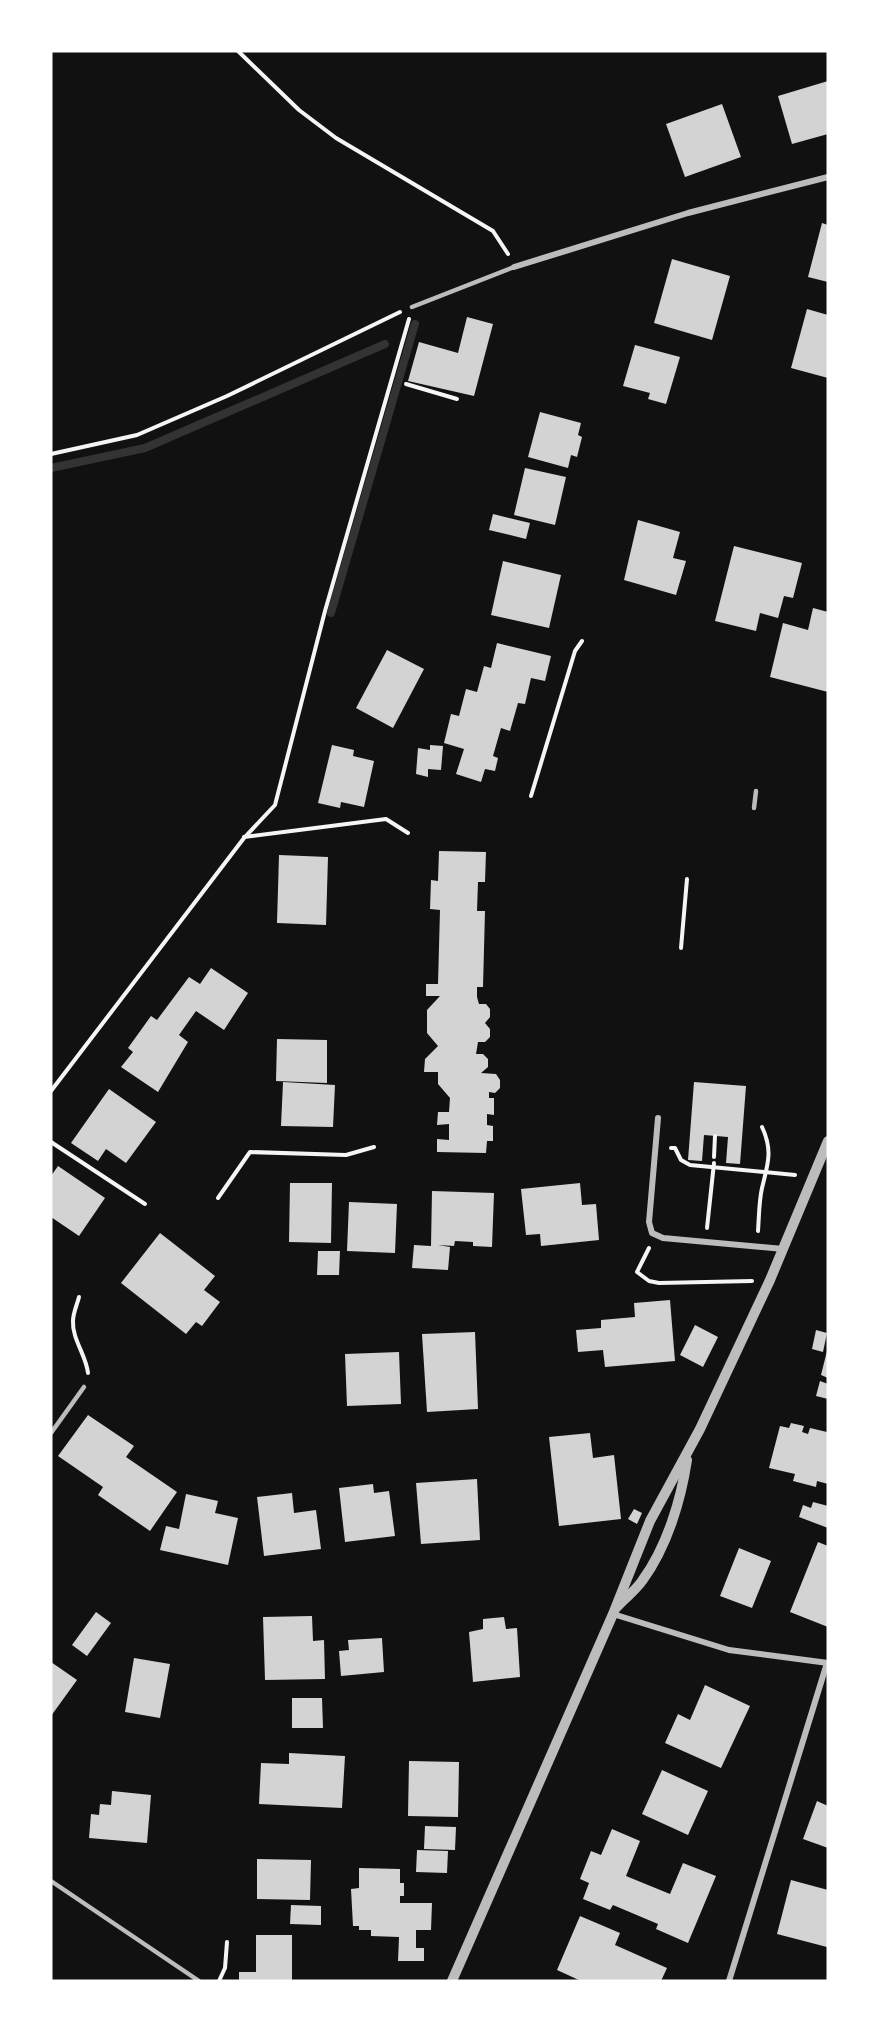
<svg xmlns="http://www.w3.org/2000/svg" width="879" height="2032" font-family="'Source Sans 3',sans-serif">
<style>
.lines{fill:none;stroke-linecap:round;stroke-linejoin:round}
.stream{stroke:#333;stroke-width:8}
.building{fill:#d3d3d3}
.path{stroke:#f5f5f5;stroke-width:4}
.service{stroke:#bcbcbc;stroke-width:4.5}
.minor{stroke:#bcbcbc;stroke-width:6}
.tertiary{stroke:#bcbcbc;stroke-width:10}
</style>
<rect width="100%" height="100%" fill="#111"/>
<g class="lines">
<g class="stream">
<path d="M51,468L145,448L385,344"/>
<path d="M331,613L415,324"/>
</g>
</g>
<g class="building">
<path d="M828,81V134L792,144L778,96Z"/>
<path d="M722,104L741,157L685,177L666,124Z"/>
<path d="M822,223L828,225V282L808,277Z"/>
<path d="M672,259L730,276L712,340L654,323Z"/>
<path d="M807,309L828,315V378L791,368Z"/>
<path d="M467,317L493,324L474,396L408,381L419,342L458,353Z"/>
<path d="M635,345L680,357L666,404L648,399L650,393L623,386Z"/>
<path d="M540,412L581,423L578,435L582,437L577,457L571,455L568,468L528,457Z"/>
<path d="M525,468L566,477L555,525L514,515Z"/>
<path d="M493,514L530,523L526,539L489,530Z"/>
<path d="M638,520L680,532L673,558L686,561L676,595L624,580Z"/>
<path d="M734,546L802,563L793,598L784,596L778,618L760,613L756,631L715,621Z"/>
<path d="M503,561L561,575L549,628L491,615Z"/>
<path d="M813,608L828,612V692L770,677L783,623L808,630Z"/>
<path d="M497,643L551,656L545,681L531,678L525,704L518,703L510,731L501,728L493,756L498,758L495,771L485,769L481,782L456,774L464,749L444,743L451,714L459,716L466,689L477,692L484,666L491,668Z"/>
<path d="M387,650L424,669L393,728L356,708Z"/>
<path d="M332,745L354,750L353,756L374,761L364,807L341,802L340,808L318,803Z"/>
<path d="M430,745L443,746L441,770L428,769V777L416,774L418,748L430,750Z"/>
<path d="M439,851L486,852L485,882H478L477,911H485L483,987H477V997L479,1004H486L490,1009V1017L485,1023L490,1029V1037L485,1042H478L476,1054H483L488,1059V1067L481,1073L496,1074L500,1080V1088L495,1093L489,1092V1098H494V1115L487,1114V1125L493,1126V1141H487L486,1153L437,1152V1139L449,1140V1124L437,1125L438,1112H449L450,1098L438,1084V1072H424L425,1059L438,1046L427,1033V1010L440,996H426V984H438L440,910L430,909L431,880L438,881Z"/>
<path d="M279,855L328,857L326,925L277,923Z"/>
<path d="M211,968L248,993L224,1030L196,1011L179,1035L188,1042L158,1092L121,1067L133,1052L128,1048L151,1016L157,1020L189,977L200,984Z"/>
<path d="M277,1039L327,1040V1083L276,1081Z"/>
<path d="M283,1082L335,1085L333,1127L281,1126Z"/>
<path d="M694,1082L746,1086L740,1164L726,1163L728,1137L704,1135L702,1161L688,1160Z"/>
<path d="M109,1089L156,1122L126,1163L106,1149L98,1161L71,1143Z"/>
<path d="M58,1166L105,1198L79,1236L51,1217V1176Z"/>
<path d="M290,1183H332L331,1243L289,1242Z"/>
<path d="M580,1183L582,1205L596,1204L599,1240L541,1246L540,1234L526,1235L521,1189Z"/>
<path d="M432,1191L494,1193L492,1247L473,1246V1242L455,1241L454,1246L438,1245L450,1247L448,1270L412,1268L414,1245L431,1246Z"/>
<path d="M349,1202L397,1204L395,1253L347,1251Z"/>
<path d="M160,1233L215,1276L204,1290L220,1302L202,1326L196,1322L186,1334L121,1283Z"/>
<path d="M318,1251H340L339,1275H317Z"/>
<path d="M670,1300L675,1361L605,1367L603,1350L578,1352L576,1330L601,1328V1320L635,1317L634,1303Z"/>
<path d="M695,1325L718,1337L703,1367L680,1355Z"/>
<path d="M816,1330L827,1333L823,1352L812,1349Z"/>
<path d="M475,1332L478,1409L427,1412L422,1334Z"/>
<path d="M827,1351H828V1378L821,1375Z"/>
<path d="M399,1352L401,1404L347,1406L345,1354Z"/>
<path d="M820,1381L828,1384V1399L816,1396Z"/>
<path d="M88,1415L134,1446L126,1457L177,1492L150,1531L98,1495L103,1487L58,1456Z"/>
<path d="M791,1423L804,1426L802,1432L808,1434L810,1428L827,1432L828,1484L817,1481L816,1487L793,1481L795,1474L769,1468L780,1426L789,1428Z"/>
<path d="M590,1433L593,1458L614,1455L621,1519L559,1526L549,1437Z"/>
<path d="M477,1479L480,1540L421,1544L416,1483Z"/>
<path d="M373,1484L374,1493L389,1491L395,1536L345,1542L339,1488Z"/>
<path d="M292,1493L294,1513L316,1510L321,1549L264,1556L257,1497Z"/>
<path d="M186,1494L218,1501L215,1513L238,1518L228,1565L160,1550L166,1526L179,1529Z"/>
<path d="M813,1502L828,1506V1528L799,1517L803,1505L811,1508Z"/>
<path d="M634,1509L642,1513L637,1524L628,1519Z"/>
<path d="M818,1542L828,1546V1627L790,1612Z"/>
<path d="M739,1548L771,1561L752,1608L720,1596Z"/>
<path d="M96,1612L111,1623L87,1656L72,1645Z"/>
<path d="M312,1616L313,1641L324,1640L325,1679L265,1680L263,1617Z"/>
<path d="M504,1617L506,1629L517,1628L520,1677L473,1682L469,1632L483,1629V1619Z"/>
<path d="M382,1638L384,1672L341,1676L339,1651L349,1650L348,1640Z"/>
<path d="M134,1658L170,1664L160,1718L125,1712Z"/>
<path d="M51,1662L77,1680L51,1716Z"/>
<path d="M705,1685L750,1706L721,1768L665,1743L678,1714L690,1720Z"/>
<path d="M292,1698H322L323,1728H292Z"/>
<path d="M289,1753L345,1756L342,1808L259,1804L261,1763L289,1764Z"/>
<path d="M409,1761L459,1762L458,1817L408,1816Z"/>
<path d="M662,1770L708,1791L688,1835L642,1814Z"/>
<path d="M112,1791L151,1795L147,1843L89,1838L91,1814L99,1815L100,1804L111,1805Z"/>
<path d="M817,1801L828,1806V1848L803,1839Z"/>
<path d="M425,1826L456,1827L455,1850L424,1849Z"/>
<path d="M612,1829L640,1841L626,1876L670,1894L683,1863L716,1876L688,1943L656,1929L658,1924L613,1905L610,1910L583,1899L589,1883L580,1879L591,1851L601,1855Z"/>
<path d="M417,1850L448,1851L447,1873L416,1872Z"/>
<path d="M257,1859L311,1860L310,1900L257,1899Z"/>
<path d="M359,1868L400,1869V1883H404V1896H400V1903H432L431,1930H416V1948H424V1961H398L399,1937L371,1936V1930H359V1926H353L351,1889L359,1888Z"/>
<path d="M791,1880L828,1890L827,1947L777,1934Z"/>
<path d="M291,1905L321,1906V1925L290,1924Z"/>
<path d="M580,1916L620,1933L615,1945L667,1968L661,1981H581L557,1970Z"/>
<path d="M256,1935H292V1981H239V1972H256Z"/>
</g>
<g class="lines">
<g class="path">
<path d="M238,51L299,110L336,138L493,231L508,254"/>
<path d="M406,384L457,399"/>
<path d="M51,454L137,435L227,396L400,312"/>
<path d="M531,796L575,651L582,641"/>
<path d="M244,837L386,819L408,833"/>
<path d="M681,948L687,879"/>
<path d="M51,1091L244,838L275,805L325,611L409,319"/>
<path d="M51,1142L145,1204"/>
<path d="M671,1148H675L681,1160L690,1165L795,1175"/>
<path d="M714,1157L715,1136"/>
<path d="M218,1198L250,1152L346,1155L374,1147"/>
<path d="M707,1228L714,1163"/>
<path d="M758,1231C759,1217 759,1201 762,1188C768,1164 773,1150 762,1127"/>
<path d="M649,1248L637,1272L649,1281L659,1283L752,1281"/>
<path d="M79,1297C77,1305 73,1313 73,1321C72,1339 86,1355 88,1373"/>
<path d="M219,1981L225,1968L227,1942"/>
</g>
<g class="service">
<path d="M412,307L514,267"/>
<path d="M754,808L756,791"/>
<path d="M51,1433L84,1387"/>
<path d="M51,1881L199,1981"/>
</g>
<g class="minor">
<path d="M514,267L688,213L828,177"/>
<path d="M658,1118L649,1222L652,1233L663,1238L783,1249"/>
<path d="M613,1614L729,1650L828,1663"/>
<path d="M729,1981L827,1663"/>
</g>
<g class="tertiary">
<path d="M617,1607C625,1598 635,1591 642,1581C667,1547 681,1500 687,1460"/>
<path d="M452,1981L613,1614L650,1521L700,1429L770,1280L828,1141"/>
</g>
</g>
<rect width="879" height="2032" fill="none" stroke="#ffffff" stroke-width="105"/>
</svg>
